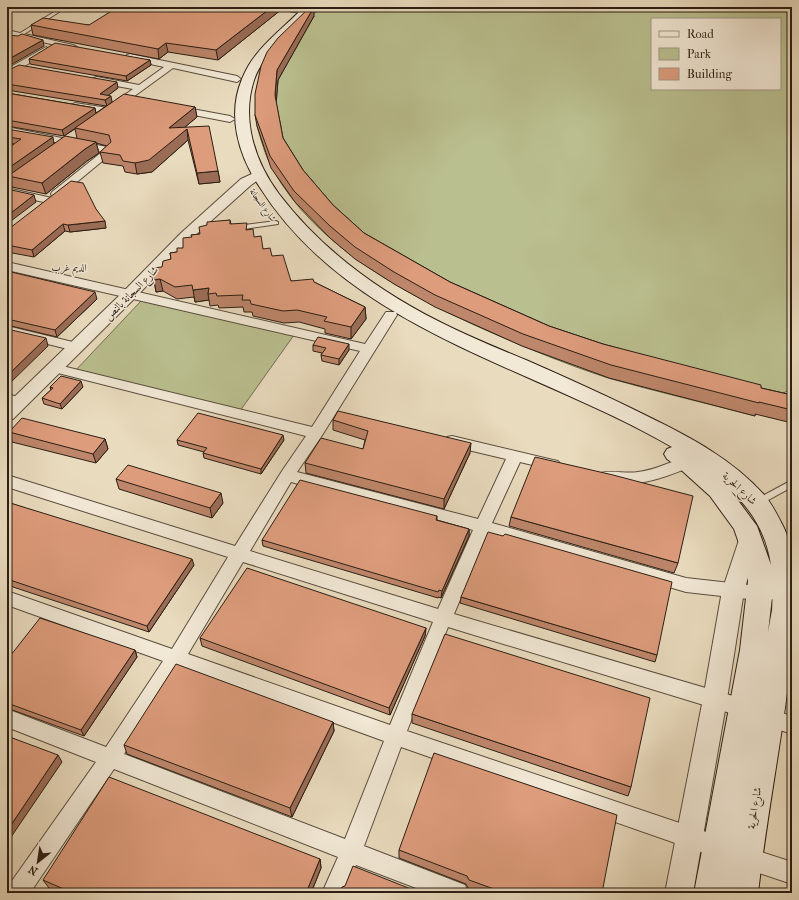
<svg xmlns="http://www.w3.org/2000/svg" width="799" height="900" font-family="'IM FELL French Canon',Amiri,serif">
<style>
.green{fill:#babf8f;stroke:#726e51;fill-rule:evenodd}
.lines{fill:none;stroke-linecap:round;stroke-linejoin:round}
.service-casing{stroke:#5a4d3e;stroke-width:2}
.minor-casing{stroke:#5a4d3e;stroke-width:2}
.tertiary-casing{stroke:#5a4d3e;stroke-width:2}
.secondary-casing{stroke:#2b1e13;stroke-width:2}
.service{fill:#f1e8d5;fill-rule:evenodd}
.minor{fill:#f1e8d5;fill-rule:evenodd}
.tertiary{fill:#f1e8d5;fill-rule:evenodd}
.secondary{fill:#f1e8d5;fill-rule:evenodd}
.wall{fill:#be866b;stroke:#2b1e13}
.shaded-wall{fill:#9b6d57;stroke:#2b1e13}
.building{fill:#dd9c7c;stroke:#2b1e13}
.labels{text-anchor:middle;stroke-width:3;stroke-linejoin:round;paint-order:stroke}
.far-street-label{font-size:9px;fill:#2b1e13;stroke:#f1e8d5}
.far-neighbourhood-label{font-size:10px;fill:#2b1e13;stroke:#f1e8d5}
.street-label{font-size:11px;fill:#2b1e13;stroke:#f1e8d5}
</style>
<rect width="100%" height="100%" fill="#e9dbbe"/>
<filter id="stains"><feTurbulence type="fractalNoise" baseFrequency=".005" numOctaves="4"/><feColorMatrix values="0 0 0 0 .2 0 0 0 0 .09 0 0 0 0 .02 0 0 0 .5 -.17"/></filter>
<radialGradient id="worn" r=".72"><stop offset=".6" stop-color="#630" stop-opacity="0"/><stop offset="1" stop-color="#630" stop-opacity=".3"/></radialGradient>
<g class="green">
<path d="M322,7H792V388L770,401L757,397L755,416C706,403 657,392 608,378C568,365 529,349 490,332C411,297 315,248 272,168C265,155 261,140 257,126L294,31ZM652,19H780V89H652Z"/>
<path d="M141,301L294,335L240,411L75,371Z"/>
</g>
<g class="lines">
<defs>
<g id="service">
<path d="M62,7H67L21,36L17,35Z"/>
<path d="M7,14L9,16L7,17Z"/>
<path d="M276,221L278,222V224L237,230L234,228L237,226Z"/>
<path d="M792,480V487L761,504H755L754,502L755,500Z"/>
</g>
<g id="minor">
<path d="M7,30L73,45L77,47L73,49L7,34Z"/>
<path d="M46,47L50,50L49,52L7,76V69Z"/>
<path d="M130,54L237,76L241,79L237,82L173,68L118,108H112L110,106L112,104L133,89L94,82L93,80L94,78L97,77L139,85L164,67L127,59L126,57L127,55Z"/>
<path d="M75,103L108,108L113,111L108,114L72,108L70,106Z"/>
<path d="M176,106L230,116L235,119L230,122L173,111L171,109Z"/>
<path d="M7,127L107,147L111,148L112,153L60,196H52L51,194L52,192L102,152L7,133Z"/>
<path d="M7,188L52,198L53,200L48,203L7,194Z"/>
<path d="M7,262L365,344L386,312H396L397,315L321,437L297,472L478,519L506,459L447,445L445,441L447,437L452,436L553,460L558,461L561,465L558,469L553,470L520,462L492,523L686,578L767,587L773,589L776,594L773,599L767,601L686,592L488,534L454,614L743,699L750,702L753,708L750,714L743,717L448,627L407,731L718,836L726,839L729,847L726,855L718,858L401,747L364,846L465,885L468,893H429L356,865L344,893H322L338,857L114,769L30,893H7L9,885L96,762L7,727V709L106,747L163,661L7,605V591L172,649L228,557L7,487V475L235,546L282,471L306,436L54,372L49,371L47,368L49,365L54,364L312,427L360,351L7,270ZM291,482L473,530L438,609L250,551ZM243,562L433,622L390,725L188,654ZM180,667L384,741L345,839L124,754Z"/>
<path d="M7,326L81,344L83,347L81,350L76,351L7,334Z"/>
<path d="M7,394L25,399L27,402L25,405L20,407L7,404Z"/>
<path d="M687,457L692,458L695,462L692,466C664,478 632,490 601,481L598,477L601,473C612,470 626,474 638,472C656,470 671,461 687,457Z"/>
<path d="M769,709L792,716V734L762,724L759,718L762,712Z"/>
<path d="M746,847L792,862V884L738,866L735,858L738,850Z"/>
</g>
<g id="tertiary">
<path d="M281,7H306L312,10C307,15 286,12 281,7Z"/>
<path d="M258,171L263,172L265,175L251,185L191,239L135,298L13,419L7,421V404L123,292L181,233L241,179Z"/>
<path d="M750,529L757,531L760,537L744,591L727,699L693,893H665L703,699L722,591L740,537L743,531Z"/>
</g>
<path id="secondary" d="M304,7H316C295,32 265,49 254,80C241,120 255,162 279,194C321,249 377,290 438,321C467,336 497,348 526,360C567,378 607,396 647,416C690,437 734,460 766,497C773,506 779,518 784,528C794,549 792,571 792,593C792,613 794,634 792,654C783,734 767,813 758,893H694L740,650L748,581L747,566L734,529L710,496L679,468L667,459L664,454L667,449L672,447C533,366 350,331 259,186C238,154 227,115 242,79C254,48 282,30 304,7ZM731,491C753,511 767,536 771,565L757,526ZM773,589L772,610L768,632Z"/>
</defs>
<use href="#service" class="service-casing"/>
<use href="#minor" class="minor-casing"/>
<use href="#tertiary" class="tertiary-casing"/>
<use href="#secondary" class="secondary-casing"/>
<use href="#service" class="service"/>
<use href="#minor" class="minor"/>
<use href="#tertiary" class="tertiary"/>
<use href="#secondary" class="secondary"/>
</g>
<g class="wall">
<path d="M282,9L218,60L168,52L159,59L33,35L31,25H89Z"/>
<path d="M314,16L278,80L276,102L283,138L303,170L333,205L364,233L450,282L549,326L603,344L761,388L792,395V423L755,414V416L609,378L522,346L435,307L394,284L355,259L330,238L295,202L271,168L257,126L255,115Z"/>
<path d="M29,59L150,60L151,65L127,81L30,64Z"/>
<path d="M7,71L118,88L107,96L112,102L195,107L197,117L185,127L218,171L220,182L199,184L188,140L152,172L137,174L125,172L123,166L103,163L100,152L107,146L96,143L99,153L87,161L46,194L12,187L8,176L7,177V149L14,144L7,143V129L54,143L77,138L75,129L64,136L7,126V93L95,108L96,113L106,106L7,90Z"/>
<path d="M96,209L106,228L70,232L65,231L34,257L7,252V229Z"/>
<path d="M230,220L231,224L247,230L254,237L263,249L272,256L291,281L314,282L365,307L366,319L351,339L325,333V329L299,322L284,323L253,316L252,312H244L243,307L219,308L218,305L210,306L209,300L195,302L194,297L177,299L163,291L156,292L154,280L162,267L171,259L170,253L177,252L183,248L192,237L191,235L200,234L207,225Z"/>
<path d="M7,271L97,299L57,337L7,325Z"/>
<path d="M313,345L349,350L339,365L322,361L321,355L322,353L313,351Z"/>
<path d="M50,387H83L62,409L44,404L42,398L51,390Z"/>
<path d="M333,420L470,453L444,509L306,473L305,463L363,449L365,440L333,430Z"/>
<path d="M9,432L105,439L108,449L96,463L12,442Z"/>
<path d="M177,440H284L261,474L204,458L203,453L204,452L178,445Z"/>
<path d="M116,479L223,503L212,518L119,489Z"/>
<path d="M7,502L194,565L149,632L7,585Z"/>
<path d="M437,516V520L469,529V536L441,598L438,597V598L263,546L262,540Z"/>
<path d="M511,517L678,563L674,573L509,526Z"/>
<path d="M461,597L657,655L655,662L460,603Z"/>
<path d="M426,628L425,636L390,715L202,646L200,638Z"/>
<path d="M135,650L137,657L84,736L7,708V660Z"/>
<path d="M412,714L631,787L628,796L412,723Z"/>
<path d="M333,722L334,731L292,817L127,754L124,745Z"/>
<path d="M399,850L602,893H482L468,888L466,884L399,858Z"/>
<path d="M320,859L321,868L311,893H60L49,888L43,880Z"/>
</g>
<g class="shaded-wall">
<path d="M272,7H282V9L218,60L216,50Z"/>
<path d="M314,7V16L278,80L276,106L275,95L277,70Z"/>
<path d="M43,40L44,46L7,67V60Z"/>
<path d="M166,43L168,52L159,59L158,49Z"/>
<path d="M150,60L151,65L127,81L126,76Z"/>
<path d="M117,82L118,88L102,100L100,94Z"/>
<path d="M111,96L112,102L107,106L105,100Z"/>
<path d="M195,107L197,117L171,139L169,128Z"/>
<path d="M95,108L96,114L64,136L62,130Z"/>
<path d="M187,129L188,140L152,172L137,174L135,163Z"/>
<path d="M53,137L54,144L7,177V169Z"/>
<path d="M96,142L99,153L87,161L46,194L42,183L85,149Z"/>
<path d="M218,171L220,182L199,184L197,173Z"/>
<path d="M34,195L36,202L7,224V216Z"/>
<path d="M105,221L106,228L70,232L68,225Z"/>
<path d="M63,224L65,231L34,257L32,250Z"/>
<path d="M160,279L163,291L156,292L154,280Z"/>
<path d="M209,288L208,294L209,300L195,302L193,290Z"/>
<path d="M95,292L97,299L57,337L55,330Z"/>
<path d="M365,307L366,319L351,339V327Z"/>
<path d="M46,338L48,346L7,386V376Z"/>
<path d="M349,344V350L339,365V359Z"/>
<path d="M81,381L83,387L62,409L60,404Z"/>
<path d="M283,435L284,440L261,474V469Z"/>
<path d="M105,439L108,449L96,463L93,454Z"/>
<path d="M471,443L470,453L444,509V499Z"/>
<path d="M221,493L223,503L212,518L210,508Z"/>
<path d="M469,529V536L441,598L442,591Z"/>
<path d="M192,559L194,565L149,632L147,626Z"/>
<path d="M426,628L425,636L390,715L389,708Z"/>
<path d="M135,650L137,657L84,736L81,730Z"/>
<path d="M333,722L334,731L292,817L290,808Z"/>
<path d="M58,755L62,762L7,843V831Z"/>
<path d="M320,859L321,868L311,893H306Z"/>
</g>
<g class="building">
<path d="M118,7H272L216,50L166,43L158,49L31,25L43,18L89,25Z"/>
<path d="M310,7H314L277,70L275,95L283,138L303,170L333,205L364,233L450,282L549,326L603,344L761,385V388L792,395V410L759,402V403L611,365L523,334L435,295L394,272L355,247L330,226L294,191L270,156L255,115V94L261,66L267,52L278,38Z"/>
<path d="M22,34L43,40L7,60V35L18,36Z"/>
<path d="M55,43L150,60L126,76L29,59Z"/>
<path d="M19,65L117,82L100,94L111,96L105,100L7,84V71Z"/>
<path d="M7,93L95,108L62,130L7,120Z"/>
<path d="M124,94L195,107L169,128L209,126L218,171L197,173L187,129L149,160L135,163L123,161L120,155L100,152L111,142L109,135L75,128Z"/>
<path d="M7,129L53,137L7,169V149L21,139L7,137Z"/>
<path d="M65,136L96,142L85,149L42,183L8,176Z"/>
<path d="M71,181L83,183L96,209L105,221L68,225L63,224L32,250L7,245V229L10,228Z"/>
<path d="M7,189L34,195L7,216Z"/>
<path d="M230,220V224L247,223L246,230L253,229L254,237L261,236L263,249L270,248L272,256L283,255L291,281L313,279L314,282L365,307L351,327L324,321L327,317L297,310L283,311L251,304L250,300H242L243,295L217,296L216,293L208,294L209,288L193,290L192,285L175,287L160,279L154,280L152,268L162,267L163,261L171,259L170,253L177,252V248H183V238L192,237L191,235L200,234L199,227L207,225V222Z"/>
<path d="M7,271L95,292L55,330L7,319Z"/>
<path d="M7,329L46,338L7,376Z"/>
<path d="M318,337L349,344L339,359L321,355L326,348L313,345Z"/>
<path d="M61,376L81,381L60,404L42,398L53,388L50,387Z"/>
<path d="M338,411L471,443L444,499L305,463L321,438L363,449L368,431L333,420Z"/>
<path d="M198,413L283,435L261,469L203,453L207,448L177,440Z"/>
<path d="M22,418L105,439L93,454L9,432Z"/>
<path d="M535,457L613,475L693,496L678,563L511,517Z"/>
<path d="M128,465L221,493L210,508L116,479Z"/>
<path d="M300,480L437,516L436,520L469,529L442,591L439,590L438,592L262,540Z"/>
<path d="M7,502L192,559L147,626L7,579Z"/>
<path d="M488,532L503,536L505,534L672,582L657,655L461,597Z"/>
<path d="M247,568L426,628L389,708L200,638Z"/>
<path d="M40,618L135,650L81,730L7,703V660Z"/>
<path d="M445,634L650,698L631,787L412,714Z"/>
<path d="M176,664L333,722L290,808L124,745Z"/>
<path d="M7,736L58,755L7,831Z"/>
<path d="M434,753L617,815L602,893H505L469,880L467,876L399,850Z"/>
<path d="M109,777L320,859L306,893H73L43,880Z"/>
<path d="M353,866L421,893H339L342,887L345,886Z"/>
</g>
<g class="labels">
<g class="far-street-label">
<text transform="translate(263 205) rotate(54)" y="3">شارع السجانة</text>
</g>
<g class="far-neighbourhood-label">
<text x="69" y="271">الديم غرب</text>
</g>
<g class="street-label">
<text transform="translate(131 293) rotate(-45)" y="4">شارع السجانة بالنص</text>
<text transform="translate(740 488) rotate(43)" y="4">شارع الحرية</text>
<text transform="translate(754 808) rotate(-81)" y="4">شارع الحرية</text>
</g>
</g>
<rect width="799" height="900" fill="none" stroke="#e9dbbe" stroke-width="24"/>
<rect x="8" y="8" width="783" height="884" fill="none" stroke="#2b1e13" stroke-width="2"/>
<rect x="12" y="12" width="775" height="876" fill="none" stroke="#2b1e13"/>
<rect x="651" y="18" width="130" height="72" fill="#f1e8d5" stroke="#a29787"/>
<rect x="659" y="31" width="20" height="6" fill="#f1e8d5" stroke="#a29787"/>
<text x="687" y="38" font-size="12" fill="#2b1e13">Road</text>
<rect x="659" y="48" width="20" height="12" fill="#babf8f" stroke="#a29787"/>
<text x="687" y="58" font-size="12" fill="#2b1e13">Park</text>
<rect x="659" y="68" width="20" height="12" fill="#dd9c7c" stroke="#a29787"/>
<text x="687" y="78" font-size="12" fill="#2b1e13">Building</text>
<g transform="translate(38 862) rotate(210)" stroke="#f1e8d5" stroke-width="3" paint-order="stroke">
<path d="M0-3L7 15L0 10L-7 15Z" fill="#2b1e13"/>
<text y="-6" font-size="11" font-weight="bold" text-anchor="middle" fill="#2b1e13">N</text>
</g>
<rect width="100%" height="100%" filter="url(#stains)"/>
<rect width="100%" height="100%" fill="url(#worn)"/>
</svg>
